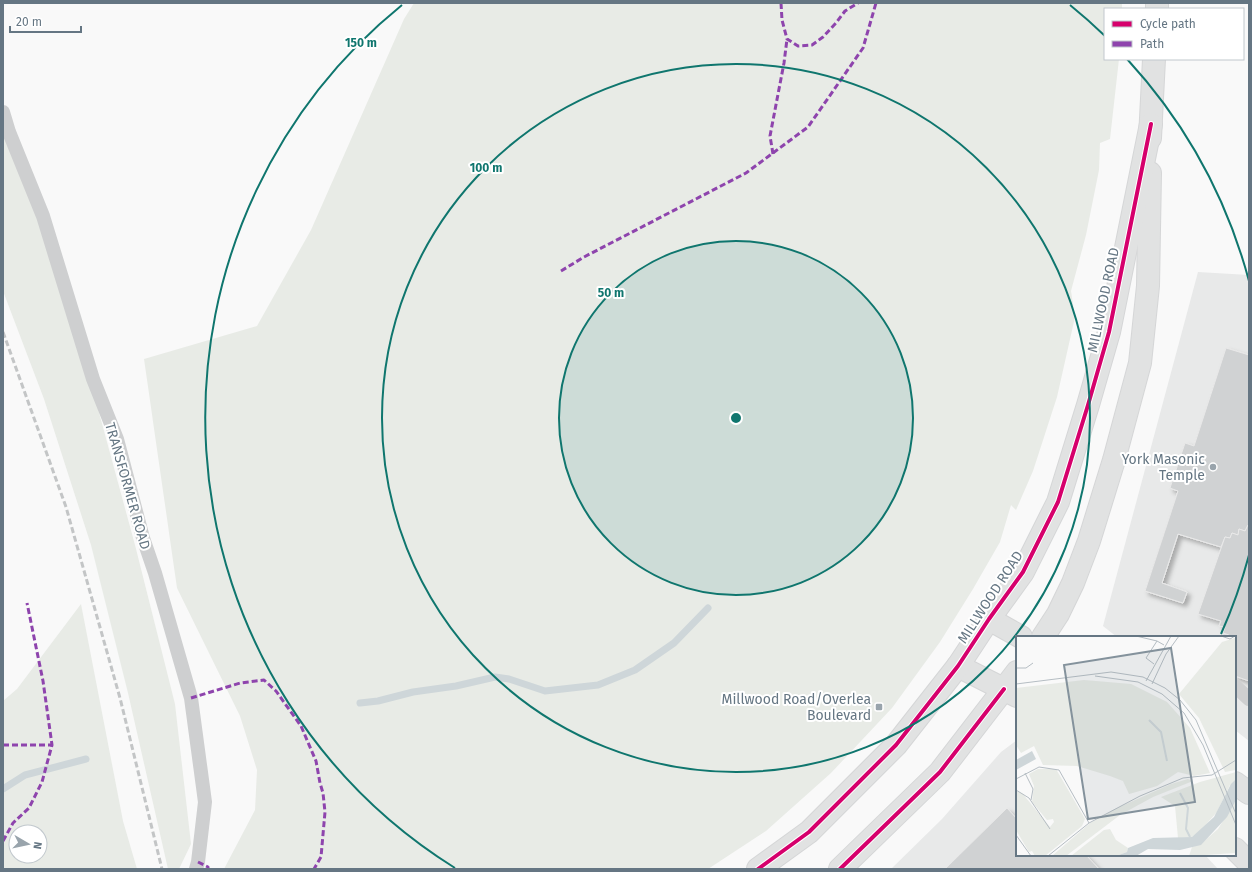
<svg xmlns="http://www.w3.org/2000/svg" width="1252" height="872" font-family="'Fira Sans',sans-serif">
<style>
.built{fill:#e8e9e9}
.green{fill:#e8ebe6;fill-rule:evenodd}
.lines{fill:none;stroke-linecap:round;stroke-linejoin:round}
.stream{stroke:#ced6d9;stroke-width:7}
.building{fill:#d0d2d3;stroke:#e8e8e8;filter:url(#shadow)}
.secondary-casing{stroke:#d5d6d7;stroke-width:24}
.service{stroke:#cecfd0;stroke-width:14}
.secondary{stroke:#e1e2e2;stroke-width:22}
.rail{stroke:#c3c5c6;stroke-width:3;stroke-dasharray:6 3;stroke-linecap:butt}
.quiet{stroke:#8e44ad;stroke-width:3;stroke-dasharray:6 3;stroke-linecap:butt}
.cycleway-casing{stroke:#fff;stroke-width:6}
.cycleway{stroke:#d6006c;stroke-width:4}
.ring{fill:none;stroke:#0f766e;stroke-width:2}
.poi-dot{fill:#99a4ac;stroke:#fff;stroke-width:1.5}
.labels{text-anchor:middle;stroke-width:4;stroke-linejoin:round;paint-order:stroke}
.street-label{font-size:14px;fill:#657683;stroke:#fff}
.poi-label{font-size:14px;fill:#657683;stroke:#fff;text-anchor:end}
.inset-river{fill:none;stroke:#ced6d9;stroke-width:2}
.inset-road{fill:none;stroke:#b5bdc3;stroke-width:1}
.view{fill:#84929c;fill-opacity:0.15;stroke:#84929c;stroke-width:2}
.inset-edge{fill:none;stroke:#657683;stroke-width:2}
.centre{fill:#0f766e;stroke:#fff;stroke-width:2}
.ring-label{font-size:12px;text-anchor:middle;font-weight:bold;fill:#0f766e;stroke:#fff;stroke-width:4;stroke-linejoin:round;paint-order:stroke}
</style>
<defs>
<filter id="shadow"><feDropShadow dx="3.5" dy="3.5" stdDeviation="2" flood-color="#0004"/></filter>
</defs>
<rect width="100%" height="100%" fill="#f9f9f9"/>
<g class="built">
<path d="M1198,272L1249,275V741L1235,730V637H1117L1103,626Z"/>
<path d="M1017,740V855H1205L1218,869H891L942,819L1001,752Z"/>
</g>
<g class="green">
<path d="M414,3H1122V9H1105V59H1119L1110,139L1100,143L1099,170L1086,235L1071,291L1075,317L1057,397L1033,471L1016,510L1011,505L1000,542L973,589L940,642L892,708L831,773L766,831L708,869H224L255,810L257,770L240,716L177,588L144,359L257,326L311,230L404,19Z"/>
<path d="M3,107L48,225L135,545L175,704L191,844L179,869H168L128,693L91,545L44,399L3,291Z"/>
<path d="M81,604L123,821L137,869H3V701L17,689ZM16,832H40V856H16Z"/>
</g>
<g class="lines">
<g class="stream">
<path d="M360,703L378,701L413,692L456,686L495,677L509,679L545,691L598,685L635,670L674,643L708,608"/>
<path d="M3,789L25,775L86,759"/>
</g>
</g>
<g class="building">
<path d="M1226,348L1249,355V365L1235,360L1227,383L1249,390V526L1248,525L1245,531L1239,529L1238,535L1232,533L1230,538L1225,537L1221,547L1178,534L1162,583L1187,592L1183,603L1145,591L1178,491L1170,488L1185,443L1194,446Z"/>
<path d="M1226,348L1249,355V526L1248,525L1245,531L1239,529L1238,535L1232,533L1230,538L1225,537L1221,547L1178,534L1162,583L1187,592L1183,603L1145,591L1178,491L1170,488L1185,443L1194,446Z"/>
<path d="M1248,525L1249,526V681L1235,676V655L1236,651L1235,650V637H1228L1229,635L1223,633L1225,627L1219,626L1221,621L1198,614L1225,537L1230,538L1232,533L1238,535L1239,529L1245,531Z"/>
<path d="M1007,808L1017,819V855H1086L1099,869H945Z"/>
</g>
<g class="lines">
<defs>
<g id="secondary">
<path d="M1157,9V3"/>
<path d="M1150,138L1154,59"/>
<path d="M989,619L1021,637"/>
<path d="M1043,637L1058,614L1073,583L1089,541L1114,460L1140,363L1148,286L1150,173"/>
<path d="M958,666L1017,696"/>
<path d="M1235,783L1249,793"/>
<path d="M1235,849L1249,863"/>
<path d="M758,869L809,832L896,745L958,666L989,619L1023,572L1058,502L1088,405L1109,332L1151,124"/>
<path d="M840,869L940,772L1017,672"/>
</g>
</defs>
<use href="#secondary" class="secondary-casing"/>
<g class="service">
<path d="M3,112L9,132L43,216L93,379L117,439L143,538L155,573L191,698L205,802L198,862L196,869"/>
<path d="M1235,686L1249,699"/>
</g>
<use href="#secondary" class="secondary"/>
<path class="rail" d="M3,332L66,507L120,698L162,869"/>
<g class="quiet">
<path d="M781,3L782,20L787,39L798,46L812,45L823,37L836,23L845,11L858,3"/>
<path d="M773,154L770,136L784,63L787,39"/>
<path d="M561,271L584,257L746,173L808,127L863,48L876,3"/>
<path d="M191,698L240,683L264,680L276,691L301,726L316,761L320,783L323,793L325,812L321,857L314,869"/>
<path d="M3,745H52"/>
<path d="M3,841L13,823L29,808L42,782L52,745L43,681L27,603"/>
<path d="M198,862L208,867V869"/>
</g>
<defs>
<g id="cycleway">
<path d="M758,869L809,832L896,745L958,666L989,619L1023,572L1058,502L1088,405L1109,332L1151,124"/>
<path d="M840,869L940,772L1004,689"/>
</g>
</defs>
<use href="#cycleway" class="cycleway-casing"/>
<use href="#cycleway" class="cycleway"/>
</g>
<circle cx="736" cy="418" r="177" fill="#0f766e" fill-opacity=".12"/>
<g class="ring">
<circle cx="736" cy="418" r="177"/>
<circle cx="736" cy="418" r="354"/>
<path d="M1249 555A531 531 0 0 1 1221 634M455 868A531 531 0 0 1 402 5M1070 5A531 531 0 0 1 1105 36M1127 59A531 531 0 0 1 1249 281"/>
</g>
<g class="poi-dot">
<circle cx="1213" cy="467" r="4"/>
<rect x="875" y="703" width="8" height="8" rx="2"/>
</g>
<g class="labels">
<g class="street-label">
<text transform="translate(1103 300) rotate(-78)" y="5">MILLWOOD ROAD</text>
<text transform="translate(128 486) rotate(74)" y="5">TRANSFORMER ROAD</text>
<text transform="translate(990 597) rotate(-57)" y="5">MILLWOOD ROAD</text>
</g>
<g class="poi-label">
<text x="1205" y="464">York Masonic<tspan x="1205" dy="16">Temple</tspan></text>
<text x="871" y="704">Millwood Road/Overlea<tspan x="871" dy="16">Boulevard</tspan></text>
</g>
</g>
<g transform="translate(1016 636)">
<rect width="220" height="220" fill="#f9f9f9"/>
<path d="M219,2L220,134L209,136L183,82L163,58L206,6ZM68,44L115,48L151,66L174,92L194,137L178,140L162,136L141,150L113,158L107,145L94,140L61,130L27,129L18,110L5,117L0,109V52ZM22,133H40L69,183L66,190L29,220H19L16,215L13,216L0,194V155L6,157L34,191L38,186L37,183L31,184L16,166L18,150L13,138ZM220,136V163L214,149L201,176L185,194L176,201L162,202L159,170L145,161L184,146ZM172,143L177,145L137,161L104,179L50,220H36L74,187L99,173L155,148ZM220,164V217L173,220L176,211L185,208L202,193ZM94,193L100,204L112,212L111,216L100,220H55L88,194Z" fill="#e8ebe6"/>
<path d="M16,115L20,123L0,134V124ZM220,143V164L211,181L185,209L164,214L132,213L120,220H100L111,216L112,212L137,202L176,201L198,181L215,148Z" fill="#ced6d9"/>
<path class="inset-river" d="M133,84L145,96L151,125M164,157L172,172L170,193L174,201"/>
<path class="inset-road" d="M120,0L141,5M205,0L214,3L219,0M138,28L130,22L141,5L148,9M0,32H10L17,27M79,40L122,46L146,58L168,77L187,109L220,189M130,45L155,0M0,48L95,36L127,41L149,52L164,64L180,84L220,178M136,48L150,18L163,0M9,137L17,153L15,164M0,143L23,131L43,134L73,187M0,154L13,162L34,193M0,199L15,220M32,220L73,187L124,160L167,142L196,139L220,124"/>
<path class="view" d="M155,12L179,166L72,183L48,29Z"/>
<rect width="220" height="220" class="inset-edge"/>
</g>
<circle cx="736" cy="418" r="6" class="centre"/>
<g class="ring-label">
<text x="361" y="47">150 m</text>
<text x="486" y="172">100 m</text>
<text x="611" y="297">50 m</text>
</g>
<rect width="1252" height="872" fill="none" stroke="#657683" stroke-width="8"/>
<rect x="1104" y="8" width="140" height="52" fill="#ffffff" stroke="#c1c8cd"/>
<rect x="1112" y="21" width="20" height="6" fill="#d6006c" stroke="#c1c8cd"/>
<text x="1140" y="28" font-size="12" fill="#657683">Cycle path</text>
<rect x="1112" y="41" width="20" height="6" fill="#8e44ad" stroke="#c1c8cd"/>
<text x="1140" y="48" font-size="12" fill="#657683">Path</text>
<g transform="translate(28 844) rotate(99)"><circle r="19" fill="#ffffff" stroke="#c1c8cd"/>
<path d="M0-3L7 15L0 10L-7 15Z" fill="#99a4ac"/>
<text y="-6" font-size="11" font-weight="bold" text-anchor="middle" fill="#657683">N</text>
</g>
<path d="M10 26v6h71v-6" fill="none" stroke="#657683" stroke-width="2"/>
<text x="16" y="26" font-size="12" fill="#657683" stroke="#ffffff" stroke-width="3" paint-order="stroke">20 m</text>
</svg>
